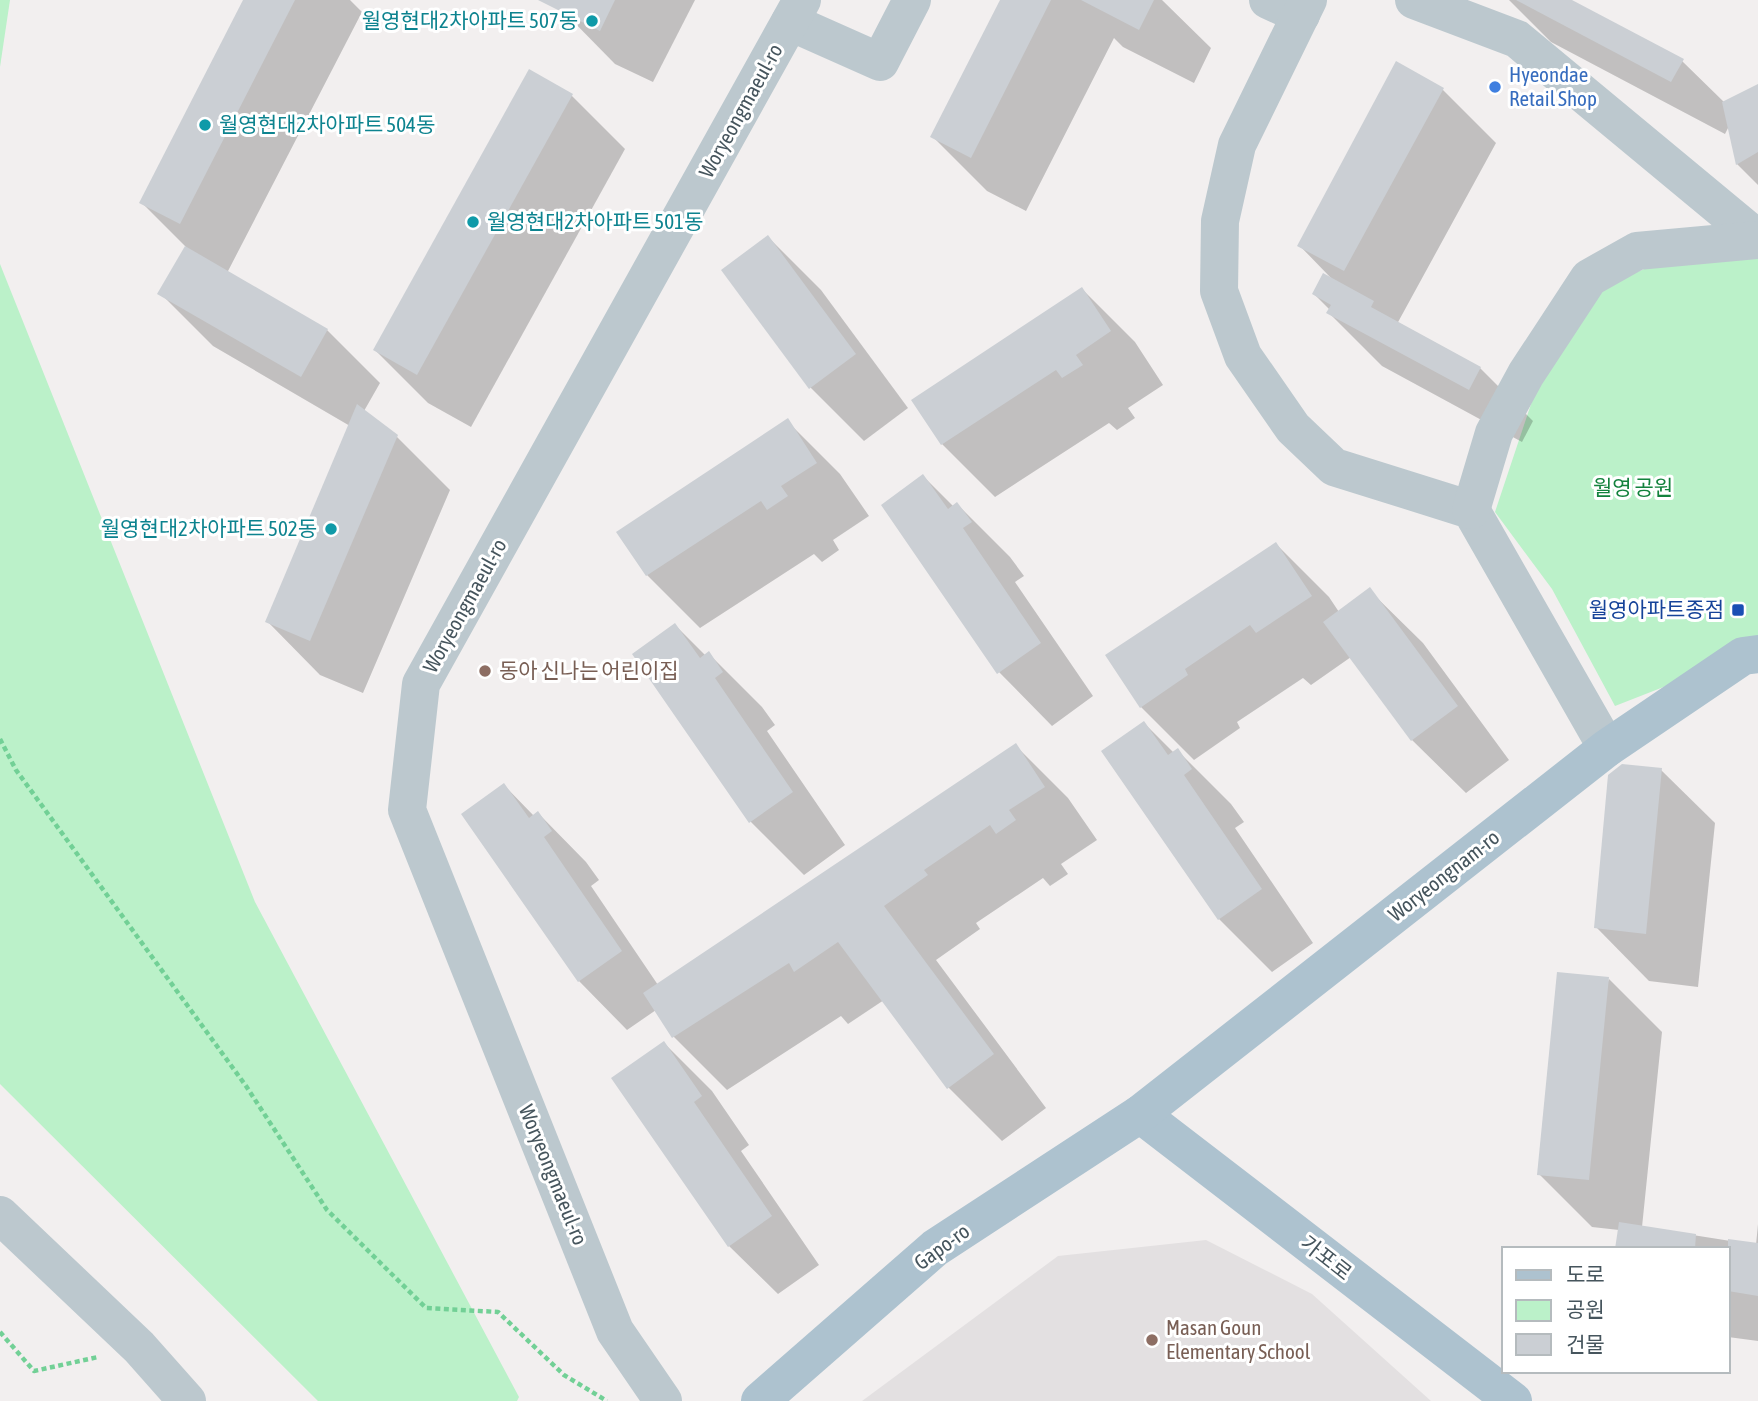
<svg xmlns="http://www.w3.org/2000/svg" width="1758" height="1401" font-family="'Asap Condensed','Noto Sans KR',sans-serif">
<style>
.education{fill:#e3e0e1}
.green{fill:#bbf1c9}
.shadow{fill:#0003}
.building{fill:#cbcfd4}
.lines{fill:none;stroke-linecap:round;stroke-linejoin:round}
.path{stroke:#72d096;stroke-width:4.5;stroke-dasharray:5 3.5;stroke-linecap:butt}
.minor{stroke:#bcc8ce;stroke-width:38}
.major{stroke:#adc2cf;stroke-width:38}
.culture-dot{fill:#0f9aa8;stroke:#fff;stroke-width:2.5}
.shop-dot{fill:#3f7fe0;stroke:#fff;stroke-width:2.5}
.transit-dot{fill:#1a4fb4;stroke:#fff;stroke-width:2.5}
.education-dot{fill:#8d6e63;stroke:#fff;stroke-width:2.5}
.labels{text-anchor:middle;stroke-width:6;stroke-linejoin:round;paint-order:stroke}
.culture-label{font-size:21px;fill:#0d838f;stroke:#fff;text-anchor:end}
.shop-label{font-size:21px;fill:#366cbe;stroke:#fff;text-anchor:start}
.street-label{font-size:21px;fill:#46555d;stroke:#fff}
.park-label{font-size:21px;fill:#13823d;stroke:#fff}
.transit-label{font-size:21px;fill:#164399;stroke:#fff;text-anchor:end}
.education-label{font-size:21px;fill:#785e54;stroke:#fff;text-anchor:start}
</style>
<rect width="100%" height="100%" fill="#f2efef"/>
<path class="education" d="M1206,1240L1312,1294L1431,1401H862L1058,1256Z"/>
<g class="green">
<path d="M0,0H10L0,67Z"/>
<path d="M1758,256V650L1615,706L1552,589L1495,512L1543,368L1596,288L1670,259Z"/>
<path d="M0,264L255,902L519,1397L517,1401H318L0,1084Z"/>
</g>
<g class="shadow">
<path d="M245,0H350L362,12L227,273L327,330L380,383L364,411L397,437L450,490L363,693L320,675L267,621L350,426L213,346L160,293L186,247L141,202Z"/>
<path d="M567,0H695L653,82L615,64L562,10Z"/>
<path d="M1001,0H1162L1211,48L1194,83L1123,47L1114,38L1026,211L987,191L932,136Z"/>
<path d="M1509,0H1568L1682,61L1725,103L1758,86V185L1737,164L1729,126L1725,134L1551,42Z"/>
<path d="M1397,64L1443,90L1496,143L1397,324L1480,368L1533,421L1522,442L1382,366L1329,313L1330,310L1314,294L1331,278L1299,245Z"/>
<path d="M571,95L625,149L471,427L428,403L375,350Z"/>
<path d="M768,237L821,290L908,408L864,441L811,388L724,270Z"/>
<path d="M1082,289L1135,342L1163,385L1128,408L1135,418L1117,430L1109,423L995,497L942,444Z"/>
<path d="M787,421L840,474L869,516L833,540L839,550L822,562L814,554L700,628L647,575L618,532Z"/>
<path d="M923,476L954,507L957,504L1010,557L1024,576L1015,582L1093,696L1052,726L999,672Z"/>
<path d="M1276,544L1329,597L1339,612L1369,590L1423,643L1509,760L1466,793L1412,740L1351,657L1311,685L1303,678L1237,722L1240,728L1194,760L1141,707L1107,656Z"/>
<path d="M675,625L706,656L709,654L762,707L775,725L767,731L845,845L804,875L751,822Z"/>
<path d="M1144,723L1174,753L1178,751L1231,804L1244,822L1235,828L1313,943L1272,972L1219,919Z"/>
<path d="M1015,745L1068,798L1097,840L1061,864L1068,874L1050,886L1043,878L976,923L980,929L936,960L1046,1108L1002,1141L949,1088L884,1000L848,1024L841,1016L727,1090L674,1037L656,1010L627,1030L579,981L463,814L504,785L534,816L538,813L586,862L599,880L591,886L658,985Z"/>
<path d="M1661,770L1715,823L1698,987L1649,981L1596,927Z"/>
<path d="M1609,979L1662,1032L1642,1227L1756,1245L1758,1224V1341L1728,1337V1249H1616L1619,1230L1592,1227L1539,1174Z"/>
<path d="M664,1043L712,1091L749,1145L741,1151L819,1265L778,1294L729,1246Z"/>
</g>
<g class="building">
<path d="M243,0H295L180,224L139,203Z"/>
<path d="M538,0H615L600,31Z"/>
<path d="M1000,0H1051L971,158L930,137Z"/>
<path d="M1081,0H1154L1139,30Z"/>
<path d="M1516,0H1572L1684,59L1671,82Z"/>
<path d="M1396,61L1444,88L1344,271L1297,246Z"/>
<path d="M529,69L573,94L417,375L373,350Z"/>
<path d="M1758,84V152L1736,165L1722,102Z"/>
<path d="M768,235L856,354L809,389L721,270Z"/>
<path d="M185,246L328,329L301,377L157,294Z"/>
<path d="M1323,273L1374,301L1371,307L1481,367L1469,390L1326,313L1331,305L1312,294Z"/>
<path d="M1082,287L1111,331L1076,355L1083,365L1062,378L1056,370L941,445L911,400Z"/>
<path d="M357,404L398,435L310,641L265,622Z"/>
<path d="M788,418L817,463L781,486L788,496L767,510L761,501L646,576L616,532Z"/>
<path d="M923,474L948,509L957,502L972,522L963,528L1041,643L997,674L881,505Z"/>
<path d="M1276,542L1312,596L1256,633L1250,625L1185,669L1188,675L1140,708L1105,655Z"/>
<path d="M1370,587L1458,706L1411,741L1323,622Z"/>
<path d="M675,623L700,658L709,651L723,672L715,678L793,792L749,823L632,654Z"/>
<path d="M1144,721L1168,755L1178,748L1192,769L1184,775L1262,889L1218,920L1101,751Z"/>
<path d="M1016,743L1045,787L1009,810L1016,820L996,834L990,825L924,870L928,875L884,906L994,1054L947,1089L838,942L794,972L789,963L672,1038L643,993Z"/>
<path d="M1622,764L1662,768L1646,934L1594,928L1608,775Z"/>
<path d="M504,783L529,818L538,811L552,831L544,837L622,951L578,982L461,814Z"/>
<path d="M1557,972L1609,977L1589,1180L1537,1175Z"/>
<path d="M664,1041L702,1096L694,1102L772,1216L728,1247L611,1078Z"/>
<path d="M1619,1222L1696,1234L1695,1249H1615Z"/>
<path d="M1728,1239L1758,1243V1296L1728,1291Z"/>
</g>
<g class="lines">
<g class="path">
<path d="M0,739L16,770L246,1086L327,1210L426,1308L498,1312L564,1375L607,1401"/>
<path d="M0,1332L34,1371L98,1357"/>
</g>
<g class="minor">
<path d="M1268,0L1301,15"/>
<path d="M1308,0L1237,145L1220,221L1219,291L1243,356L1293,428L1334,467L1471,510L1607,748"/>
<path d="M1414,0L1517,39L1758,239"/>
<path d="M790,22L880,62L912,0"/>
<path d="M1471,510L1494,433L1526,374L1589,278L1637,251L1758,240"/>
<path d="M0,1215L139,1347L187,1401"/>
<path d="M663,1401L615,1331L407,810L421,684L802,0"/>
</g>
<g class="major">
<path d="M1140,1114L1513,1401"/>
<path d="M760,1401L935,1248L1140,1114L1607,748L1743,656L1758,654"/>
</g>
</g>
<g class="culture-dot">
<circle cx="592" cy="21" r="7"/>
<circle cx="205" cy="125" r="7"/>
<circle cx="473" cy="222" r="7"/>
<circle cx="331" cy="529" r="7"/>
</g>
<circle class="shop-dot" cx="1495" cy="87" r="7"/>
<rect class="transit-dot" x="1731" y="603" width="14" height="14" rx="3.5"/>
<g class="education-dot">
<circle cx="485" cy="671" r="7"/>
<circle cx="1152" cy="1340" r="7"/>
</g>
<g class="labels">
<g class="culture-label">
<text x="578" y="28">월영현대2차아파트 507동</text>
<text x="219" y="132" text-anchor="start">월영현대2차아파트 504동</text>
<text x="487" y="229" text-anchor="start">월영현대2차아파트 501동</text>
<text x="317" y="536">월영현대2차아파트 502동</text>
</g>
<g class="shop-label">
<text x="1509" y="82">Hyeondae<tspan x="1509" dy="24">Retail Shop</tspan></text>
</g>
<g class="street-label">
<text transform="translate(741 111) rotate(-61)" y="7">Woryeongmaeul-ro</text>
<text transform="translate(465 606) rotate(-61)" y="7">Woryeongmaeul-ro</text>
<text transform="translate(1444 876) rotate(-38)" y="7">Woryeongnam-ro</text>
<text transform="translate(553 1175) rotate(68)" y="7">Woryeongmaeul-ro</text>
<text transform="translate(942 1247) rotate(-36)" y="7">Gapo-ro</text>
<text transform="translate(1326 1258) rotate(38)" y="7">가포로</text>
</g>
<g class="park-label">
<text x="1633" y="495">월영 공원</text>
</g>
<g class="transit-label">
<text x="1724" y="617">월영아파트종점</text>
</g>
<g class="education-label">
<text x="499" y="678">동아 신나는 어린이집</text>
<text x="1166" y="1335">Masan Goun<tspan x="1166" dy="24">Elementary School</tspan></text>
</g>
</g>
<rect x="1502" y="1247" width="228" height="126" fill="#ffffff" stroke="#b5bbbe" stroke-width="2"/>
<rect x="1516" y="1270" width="35" height="10" fill="#adc2cf" stroke="#b5bbbe" stroke-width="2"/>
<text x="1566" y="1282" font-size="21" fill="#46555d">도로</text>
<rect x="1516" y="1300" width="35" height="21" fill="#bbf1c9" stroke="#b5bbbe" stroke-width="2"/>
<text x="1566" y="1317" font-size="21" fill="#46555d">공원</text>
<rect x="1516" y="1334" width="35" height="21" fill="#cbcfd4" stroke="#b5bbbe" stroke-width="2"/>
<text x="1566" y="1352" font-size="21" fill="#46555d">건물</text>
</svg>
